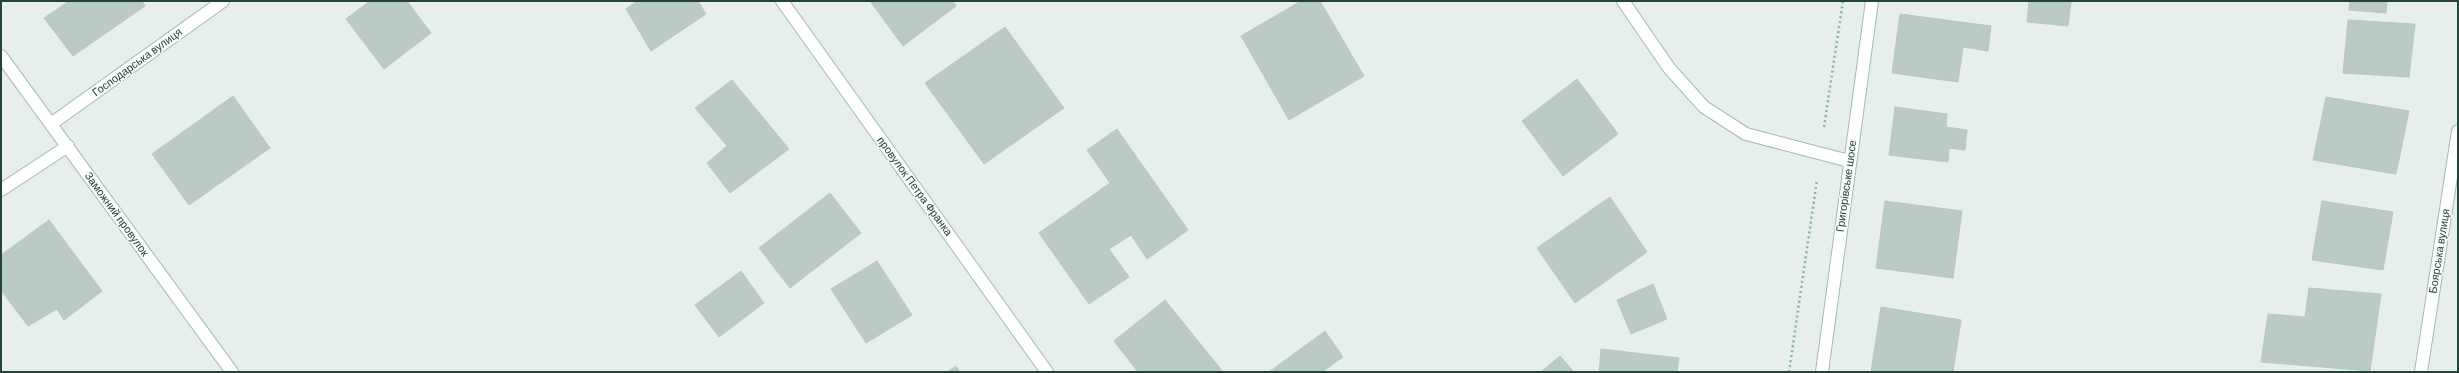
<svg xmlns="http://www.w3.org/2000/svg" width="2459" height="373" font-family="Barlow,sans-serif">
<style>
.building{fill:#bbcac4;stroke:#b8c9c2}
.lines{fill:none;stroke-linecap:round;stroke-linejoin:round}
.street-casing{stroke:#a8b8b2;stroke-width:14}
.secondary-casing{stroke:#a4bbb3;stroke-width:14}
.path{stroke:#86b3a5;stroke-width:2.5;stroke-dasharray:2 3;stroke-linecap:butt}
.street{stroke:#fff;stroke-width:12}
.secondary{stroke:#fff;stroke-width:12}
.labels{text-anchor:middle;stroke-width:3;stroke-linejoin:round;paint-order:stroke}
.street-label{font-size:11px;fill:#24423a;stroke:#f7fbf9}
</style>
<rect width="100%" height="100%" fill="#e6efeb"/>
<g class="building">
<path d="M69,1H142L145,6L73,56L44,18Z"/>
<path d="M370,1H407L431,33L384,69L346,19Z"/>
<path d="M637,1H698L706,14L651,51L626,9Z"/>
<path d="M870,1H953L956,6L903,46Z"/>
<path d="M1301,1H1320L1364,76L1289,120L1241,36Z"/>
<path d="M2029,1H2071L2068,26L2027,22Z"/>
<path d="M2350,1H2387L2386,13L2349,10Z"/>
<path d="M1900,14L1991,26L1988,51L1963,47L1958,82L1892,73Z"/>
<path d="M2348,20L2415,24L2409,77L2343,73Z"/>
<path d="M1005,27L1064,108L984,164L925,83Z"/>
<path d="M1577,79L1618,134L1563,176L1522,121Z"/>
<path d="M732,80L789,149L730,193L707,163L727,146L695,108Z"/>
<path d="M233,96L270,148L189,205L152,154Z"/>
<path d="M2326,97L2409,111L2396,174L2313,160Z"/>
<path d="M1895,107L1947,114L1946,127L1967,130L1965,150L1949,148L1948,162L1889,155Z"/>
<path d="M1117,129L1188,230L1147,259L1131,235L1109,249L1129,277L1089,304L1039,233L1110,183L1087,150Z"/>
<path d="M830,193L861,233L790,288L759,248Z"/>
<path d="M1610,197L1647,252L1575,303L1537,248Z"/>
<path d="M1885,201L1962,211L1953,278L1876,268Z"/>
<path d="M2322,201L2393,212L2383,270L2312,260Z"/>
<path d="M49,220L102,291L64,320L57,309L28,326L1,290V255Z"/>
<path d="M877,261L912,315L866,343L831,289Z"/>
<path d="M741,271L764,303L719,337L695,305Z"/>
<path d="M1653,284L1667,319L1631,334L1617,300Z"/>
<path d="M2309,288L2381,294L2370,371L2261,362L2268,314L2305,317Z"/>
<path d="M1165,300L1223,372H1138L1114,341Z"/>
<path d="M1881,307L1961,320L1953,372H1871Z"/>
<path d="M1325,331L1343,357L1322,372H1269Z"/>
<path d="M1601,349L1679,358L1677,372H1599Z"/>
<path d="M1560,356L1574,372H1541Z"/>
<path d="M956,366L960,372H947Z"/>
</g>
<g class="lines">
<defs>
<g id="street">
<path d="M782,1L1047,372"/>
<path d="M1623,1L1669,68L1704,107L1746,134L1849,161"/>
<path d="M1,56L232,372"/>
<path d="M51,124L223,1"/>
<path d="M1,190L68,146"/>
<path d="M2421,372L2458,131"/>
</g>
<path id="secondary" d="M1822,372L1872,1"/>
</defs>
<use href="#street" class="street-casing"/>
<use href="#secondary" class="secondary-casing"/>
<g class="path">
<path d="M1824,127L1843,1"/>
<path d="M1789,372L1817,180"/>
</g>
<use href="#street" class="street"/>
<use href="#secondary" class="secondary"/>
</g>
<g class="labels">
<g class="street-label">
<text transform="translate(137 62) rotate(-36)" y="4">Господарська вулиця</text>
<text transform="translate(915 186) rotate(54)" y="4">провулок Петра Франка</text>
<text transform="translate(1846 186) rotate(-82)" y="4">Григорівське шосе</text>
<text transform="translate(117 214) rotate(54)" y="4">Заможний провулок</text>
<text transform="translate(2439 251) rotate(-81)" y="4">Боярська вулиця</text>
</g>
</g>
<rect width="2459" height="373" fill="none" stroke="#24423a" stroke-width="4"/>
</svg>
